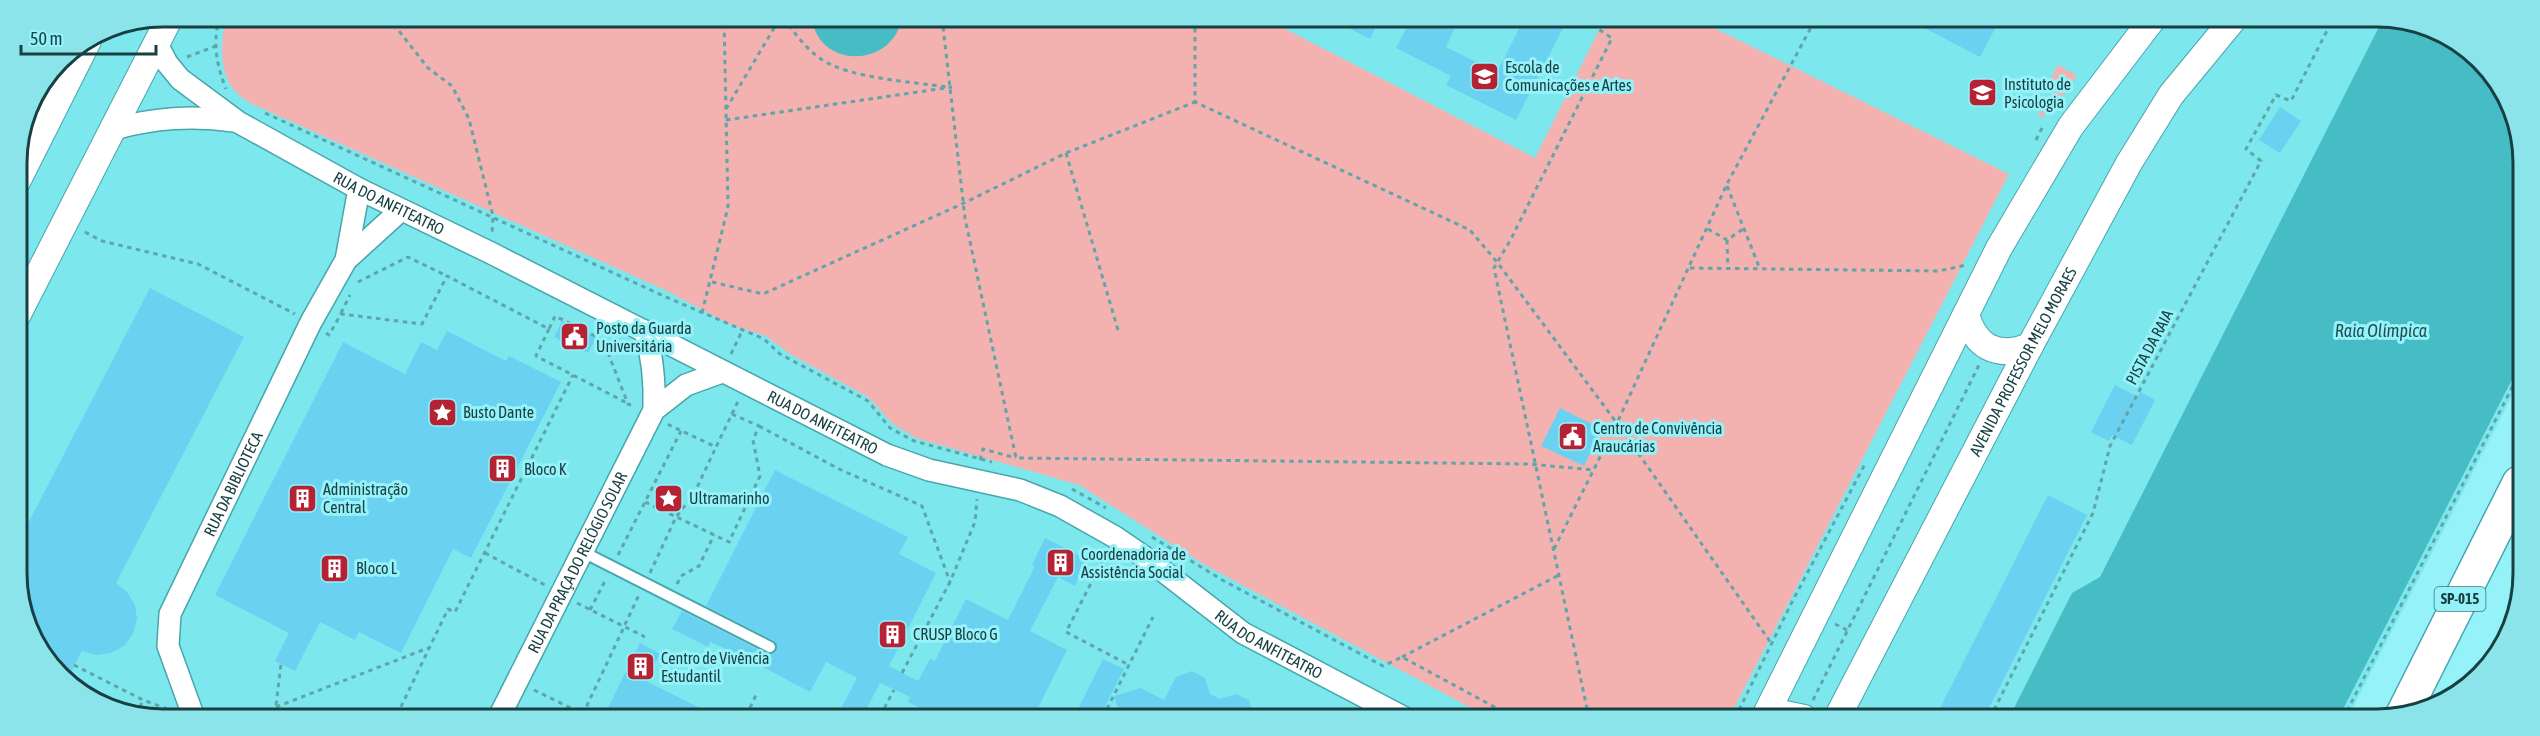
<svg xmlns="http://www.w3.org/2000/svg" width="2540" height="736" font-family="'Asap Condensed',sans-serif">
<style>
.built{fill:#7de7ee}
.green{fill:#f3b1af}
.water{fill:#46bdc5}
.building{fill:#6bd1f1}
.lines{fill:none;stroke-linecap:round;stroke-linejoin:round}
.service-casing{stroke:#47a6ac;stroke-width:14}
.minor-casing{stroke:#47a6ac;stroke-width:24}
.tertiary-casing{stroke:#47a6ac;stroke-width:28}
.motorway-casing{stroke:#47a6ac;stroke-width:36}
.path{stroke:#5fa5aa;stroke-width:3;stroke-dasharray:4.5 4.5;stroke-linecap:butt}
.service{stroke:#fff;stroke-width:10}
.minor{stroke:#fff;stroke-width:21}
.tertiary{stroke:#fff;stroke-width:26}
.motorway{stroke:#fff;stroke-width:33}
.labels{text-anchor:middle;stroke-width:6;stroke-linejoin:round;paint-order:stroke}
.shield{fill:#95f2f9;stroke:#3e757a;stroke-width:1.5}
.shield-label{font-size:15px;font-weight:bold;fill:#184043}
.poi-label{font-size:16px;fill:#184043;stroke:#95f2f9;text-anchor:start}
.street-label{font-size:16px;fill:#184043;stroke:#95f2f9}
.water-label{font-size:18px;font-style:italic;fill:#1e5154;stroke:#95f2f9}
.rim{fill:none;stroke:#184043;stroke-width:3}
</style>
<rect width="100%" height="100%" fill="#95f2f9"/>
<path class="built" d="M163,17L2414,21L2481,60L2521,135L2520,380L2347,719L126,715L59,676L19,601L17,154L28,107L60,59L108,28Z"/>
<g class="green">
<path d="M226,17L1266,19L1535,158L1604,20H1698L2009,174L1729,718L1488,717L1205,565L1079,485L916,438L893,424L868,397L790,354L766,336L729,324L667,291L250,103C245,99 239,96 235,91C218,73 221,39 226,17Z"/>
<path d="M2058,65L2076,75L2072,86L2041,118L2038,115L2061,84L2051,78Z"/>
</g>
<g class="water">
<path d="M812,18H902C892,69 818,69 812,18Z"/>
<path d="M2382,21H2414L2481,60L2521,135L2520,364L2338,719L2009,718L2072,593L2100,577Z"/>
</g>
<g class="building">
<path d="M1331,19H1380L1370,39Z"/>
<path d="M1411,19H1459L1446,47L1497,72L1524,19L1567,20L1516,120L1446,85L1451,76L1396,48Z"/>
<path d="M1909,20L1999,21L1980,57Z"/>
<path d="M2280,107L2301,121L2280,153L2259,140Z"/>
<path d="M150,288L244,337L116,583L127,592L135,605L137,619L133,634L124,646L111,653L96,655L82,651L67,680L59,676L19,601V541Z"/>
<path d="M562,321L596,337L588,353L554,337Z"/>
<path d="M447,331L506,361L509,356L561,382L471,558L453,549L401,653L359,632L355,640L320,622L295,671L275,661L289,633L215,595L343,342L405,374L421,342L437,350Z"/>
<path d="M2115,385L2138,397L2140,392L2155,400L2132,445L2112,435L2109,441L2091,432Z"/>
<path d="M1560,408L1602,429L1584,466L1541,446Z"/>
<path d="M775,470L908,537L899,554L936,573L889,666L918,681L930,659L935,661L966,599L1008,620L1035,566L1032,565L1045,538L1088,560L1075,586L1058,577L1030,631L1067,650L1034,716H935L908,702L910,697L880,683L863,716H837L857,678L826,662L810,692L744,657L710,642L708,647L672,629L682,611L767,654H771L776,651L777,646L773,640L706,606Z"/>
<path d="M2048,495L2087,515L1984,718H1935Z"/>
<path d="M640,643L660,654L646,681L716,716H604Z"/>
<path d="M1103,659L1124,669L1100,717H1074Z"/>
<path d="M1192,671L1205,678L1210,694L1220,699L1236,694L1249,700L1254,717H1121L1114,696L1141,688L1164,700L1176,677Z"/>
</g>
<g class="lines">
<defs>
<path id="service" d="M583,552L770,647"/>
<g id="minor">
<path id="s1" d="M156,42L167,63L180,79L238,122L359,189L491,253L887,455L929,470L1020,490L1060,506L1115,537L1150,561L1243,633L1403,717"/>
<path d="M113,129C155,118 192,115 234,121"/>
<path d="M346,260L401,210"/>
<path d="M645,331C653,358 655,382 654,410"/>
<path id="s2" d="M193,715L168,646L170,614L311,322L346,260L359,189"/>
<path id="s3" d="M500,715L654,410L686,385L722,372"/>
</g>
<g id="tertiary">
<path d="M17,182L88,41"/>
<path d="M18,314L170,17"/>
<path d="M1966,314C1975,347 1997,359 2030,346"/>
<path d="M1765,716L1780,713L1804,718"/>
<path d="M1764,718L1999,248L2071,126L2151,21"/>
<path id="s4" d="M1837,718L2030,346L2129,163L2171,95L2232,21"/>
</g>
<path id="motorway" d="M2402,716L2519,483"/>
</defs>
<use href="#service" class="service-casing"/>
<use href="#minor" class="minor-casing"/>
<use href="#tertiary" class="tertiary-casing"/>
<use href="#motorway" class="motorway-casing"/>
<g class="path">
<path d="M219,17C213,44 216,64 226,89"/>
<path d="M388,17L428,68L452,86L469,119L493,216L492,234"/>
<path d="M783,18C795,33 805,48 821,59C847,78 914,82 947,87"/>
<path d="M942,18L965,218L1016,458L1529,464L1594,470"/>
<path d="M1195,19V102L1470,230L1497,262L1622,430L1771,643"/>
<path d="M187,57L216,46"/>
<path d="M726,109L780,18"/>
<path d="M265,113L666,297L764,339L780,354L868,401L890,428L914,441L992,462"/>
<path d="M726,120L952,87"/>
<path d="M2036,140L2042,128"/>
<path d="M1066,153L1118,330"/>
<path d="M1727,186L1760,269"/>
<path d="M1708,229L1727,240L1743,229"/>
<path d="M85,232L102,241L198,264L295,314"/>
<path d="M1727,240L1728,270"/>
<path d="M1690,268L1939,271L1966,265"/>
<path d="M358,282L408,257L447,276"/>
<path d="M712,282L763,294L964,203L1066,153L1195,102"/>
<path d="M341,313L350,295"/>
<path d="M702,313L728,207L724,18"/>
<path d="M549,329L536,356L627,403"/>
<path d="M326,333L329,335L341,314L422,324L447,276L549,329L555,316L603,340L628,404L635,407"/>
<path d="M731,354L742,331"/>
<path d="M732,414L739,399"/>
<path d="M759,426L839,469L922,506L950,582"/>
<path d="M980,460L983,449L1016,458"/>
<path d="M1072,489L1106,508"/>
<path d="M645,502L729,542L760,476L753,440L759,426L732,414L716,447L667,424"/>
<path d="M1152,537L1224,581L1383,666L1402,657L1513,717"/>
<path d="M1554,549L1617,423L1727,184L1815,20"/>
<path d="M1107,552L1066,632L1129,665"/>
<path d="M485,553L545,585"/>
<path d="M618,555L681,431"/>
<path d="M650,573L676,517L694,494L716,447"/>
<path d="M677,584L681,576L699,566L714,535"/>
<path d="M577,603L645,637"/>
<path d="M590,610L606,579"/>
<path d="M1835,624L1847,630"/>
<path d="M1402,657L1559,575"/>
<path d="M74,665L143,700L170,710"/>
<path d="M902,673L950,582L975,522L977,499"/>
<path d="M534,690L583,714L639,595"/>
<path d="M1813,700L1979,365"/>
<path d="M276,707L428,648"/>
<path d="M275,714L281,664"/>
<path d="M136,715L143,700"/>
<path d="M269,715H292"/>
<path d="M397,715L448,609L455,612L573,375"/>
<path d="M746,716L757,693"/>
<path d="M880,716L894,690"/>
<path d="M1103,717L1153,617"/>
<path d="M1589,718L1494,268L1511,239L1612,38L1595,27"/>
<path d="M1735,718L1792,602L1865,464"/>
<path d="M1990,718L2093,513L2110,446L2261,161L2246,149L2276,95L2291,101L2332,21"/>
<path d="M2343,719L2520,372"/>
</g>
<use href="#service" class="service"/>
<use href="#minor" class="minor"/>
<use href="#tertiary" class="tertiary"/>
<use href="#motorway" class="motorway"/>
</g>
<defs>
<symbol id="university-square" viewBox="-11 -11 22 22"><rect x="-9" y="-9" width="18" height="18" rx="4" fill="#b42233" stroke="#95f2f9"/><path d="M0-5L7-2L0 1L-7-2ZM-4 1L0 2.5L4 1V4Q0 6-4 4Z" fill="#fff"/></symbol>
<symbol id="civic-square" viewBox="-11 -11 22 22"><rect x="-9" y="-9" width="18" height="18" rx="4" fill="#b42233" stroke="#95f2f9"/><path d="M-.6-6.5H3V-4.5H.6V-3L4-1V1h2V6H-6V1h2V-1L-.6-3ZM-1.2 2.5V6h2.4V2.5Z" fill="#fff"/></symbol>
<symbol id="sight-square" viewBox="-11 -11 22 22"><rect x="-9" y="-9" width="18" height="18" rx="4" fill="#b42233" stroke="#95f2f9"/><path d="M0-6L1.8-2.2L6-1.7L2.9 1.2L3.7 5.4L0 3.3L-3.7 5.4L-2.9 1.2L-6-1.7L-1.8-2.2Z" fill="#fff"/></symbol>
<symbol id="building-square" viewBox="-11 -11 22 22"><rect x="-9" y="-9" width="18" height="18" rx="4" fill="#b42233" stroke="#95f2f9"/><path d="M-4-6H4V6H1V3H-1V6H-4ZM-2.5-4.3h1.7v1.8h-1.7ZM.8-4.3h1.7v1.8H.8ZM-2.5-1h1.7V.8h-1.7ZM.8-1h1.7V.8H.8Z" fill="#fff"/></symbol>
</defs>
<g fill-rule="evenodd">
<use href="#university-square" x="1468" y="60" width="33" height="33"/>
<use href="#university-square" x="1966" y="76" width="33" height="33"/>
<use href="#civic-square" x="558" y="320" width="33" height="33"/>
<use href="#sight-square" x="426" y="396" width="33" height="33"/>
<use href="#civic-square" x="1556" y="420" width="33" height="33"/>
<use href="#building-square" x="486" y="452" width="33" height="33"/>
<use href="#building-square" x="286" y="482" width="33" height="33"/>
<use href="#sight-square" x="652" y="482" width="33" height="33"/>
<use href="#building-square" x="1044" y="546" width="33" height="33"/>
<use href="#building-square" x="318" y="552" width="33" height="33"/>
<use href="#building-square" x="876" y="618" width="33" height="33"/>
<use href="#building-square" x="624" y="650" width="33" height="33"/>
</g>
<g class="labels">
<rect class="shield" x="2434.5" y="587" width="51" height="24" rx="4.5"/>
<g class="shield-label">
<text x="2460" y="604">SP-015</text>
</g>
<g class="poi-label">
<text x="1505" y="73">Escola de<tspan x="1505" dy="18">Comunicações e Artes</tspan></text>
<text x="2004" y="90">Instituto de<tspan x="2004" dy="18">Psicologia</tspan></text>
<text x="596" y="334">Posto da Guarda<tspan x="596" dy="18">Universitária</tspan></text>
<text x="463" y="418">Busto Dante</text>
<text x="1593" y="434">Centro de Convivência<tspan x="1593" dy="18">Araucárias</tspan></text>
<text x="524" y="475">Bloco K</text>
<text x="323" y="495">Administração<tspan x="323" dy="18">Central</tspan></text>
<text x="689" y="504">Ultramarinho</text>
<text x="1081" y="560">Coordenadoria de<tspan x="1081" dy="18">Assistência Social</tspan></text>
<text x="356" y="574">Bloco L</text>
<text x="913" y="640">CRUSP Bloco G</text>
<text x="661" y="664">Centro de Vivência<tspan x="661" dy="18">Estudantil</tspan></text>
</g>
<g class="street-label">
<text dy="6" stroke="none"><textPath href="#s1" startOffset="288">RUA DO ANFITEATRO</textPath></text>
<text transform="translate(2149 347) rotate(-62)" y="6">PISTA DA RAIA</text>
<text dy="6" stroke="none"><textPath href="#s4" startOffset="402">AVENIDA PROFESSOR MELO MORAES</textPath></text>
<text dy="6" stroke="none"><textPath href="#s1" startOffset="774">RUA DO ANFITEATRO</textPath></text>
<text dy="6" stroke="none"><textPath href="#s2" startOffset="250">RUA DA BIBLIOTECA</textPath></text>
<text dy="6" stroke="none"><textPath href="#s3" startOffset="171">RUA DA PRAÇA DO RELÓGIO SOLAR</textPath></text>
<text dy="6" stroke="none"><textPath href="#s1" startOffset="1278">RUA DO ANFITEATRO</textPath></text>
</g>
<g class="water-label">
<text x="2381" y="337">Raia Olímpica</text>
</g>
</g>
<path d="M0 0H2540V736H0ZM163 27H2377A136 136 0 0 1 2513 163V573A136 136 0 0 1 2377 709H163A136 136 0 0 1 27 573V163A136 136 0 0 1 163 27Z" fill="#8be4ea" fill-rule="evenodd"/>
<path class="rim" d="M163 27H2377A136 136 0 0 1 2513 163V573A136 136 0 0 1 2377 709H163A136 136 0 0 1 27 573V163A136 136 0 0 1 163 27Z"/>
<path d="M21 45v9h135v-9" fill="none" stroke="#184043" stroke-width="3"/>
<text x="30" y="45" font-size="18" fill="#184043" stroke="#95f2f9" stroke-width="4.5" paint-order="stroke">50 m</text>
</svg>
